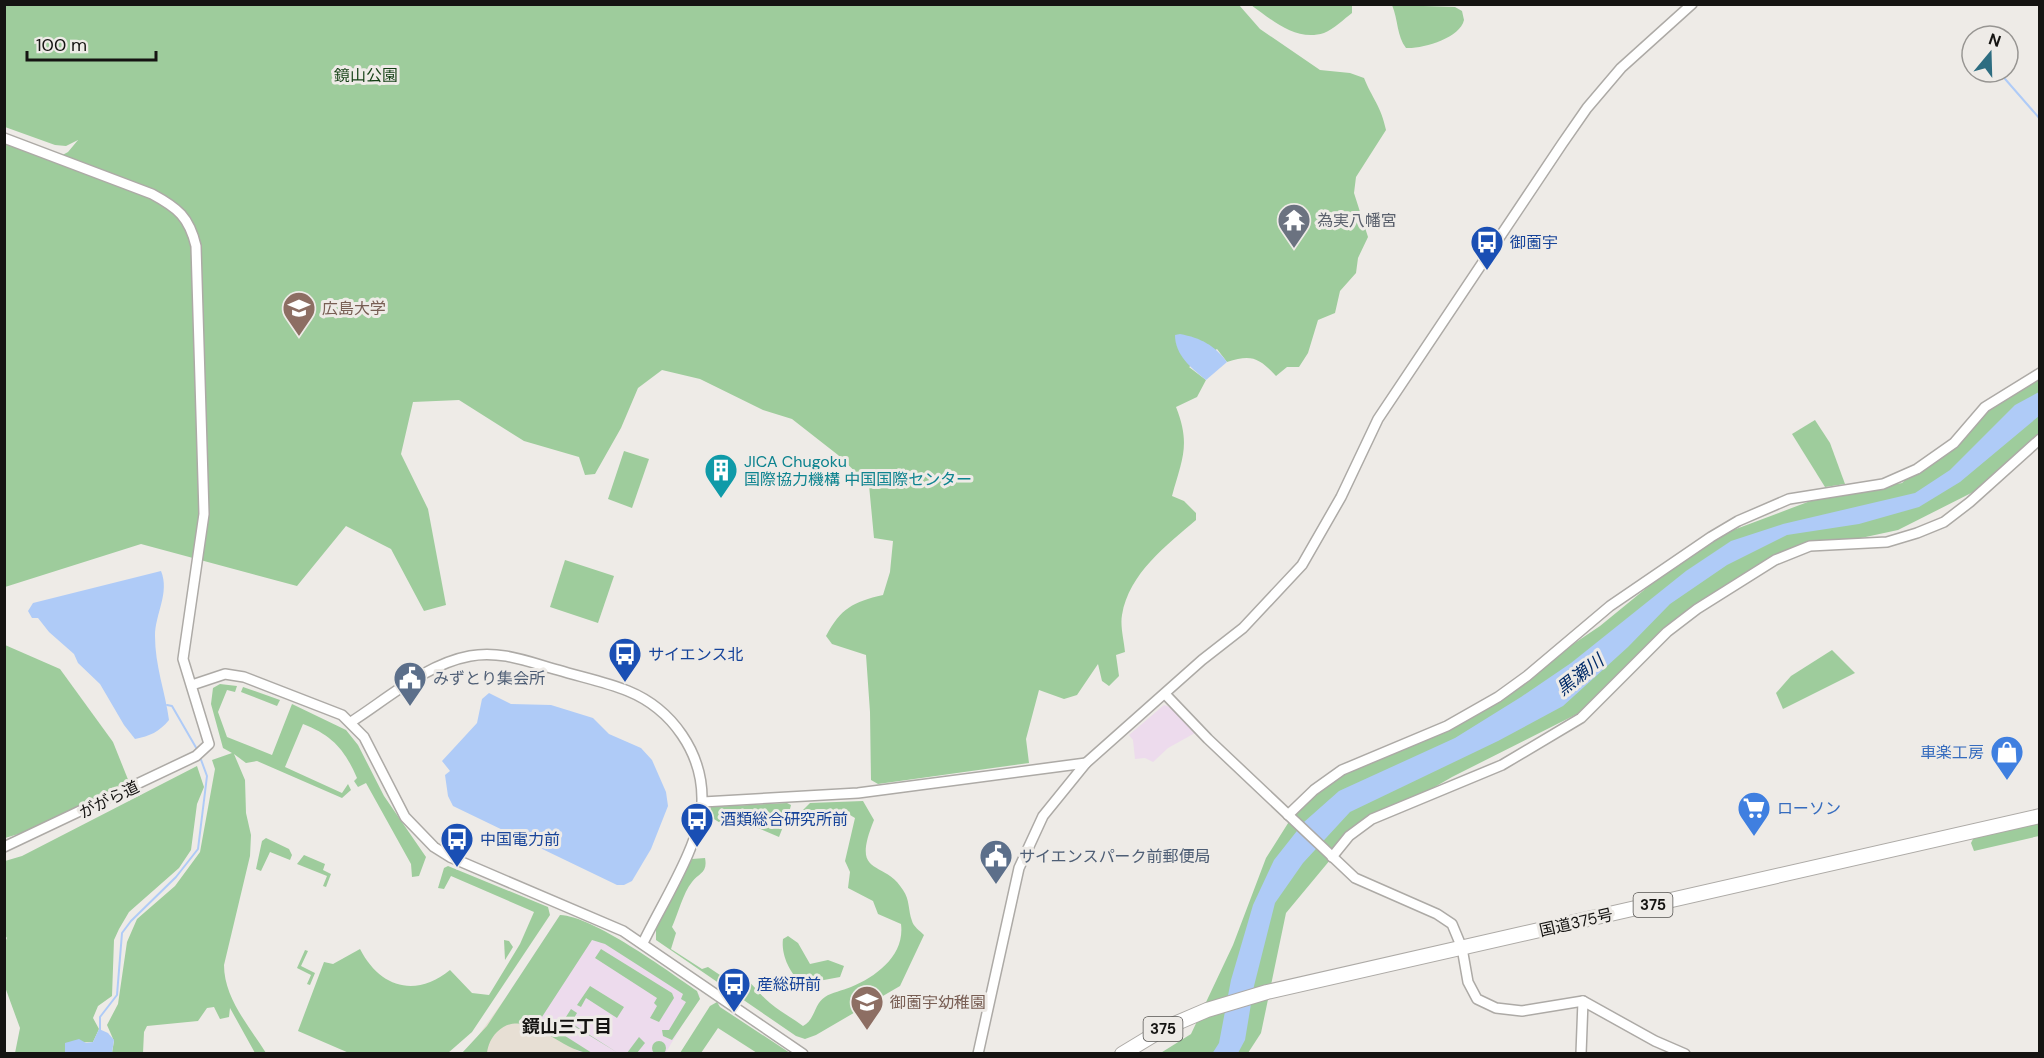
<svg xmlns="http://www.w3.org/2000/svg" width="2044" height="1058" font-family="'DM Sans','Noto Sans JP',sans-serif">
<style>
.commercial{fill:#eddbed}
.built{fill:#e7dfd4}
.green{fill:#9ecc9c}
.water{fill:#afcbf7}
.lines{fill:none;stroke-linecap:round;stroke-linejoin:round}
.stream{stroke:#afcbf7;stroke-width:2}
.tertiary-casing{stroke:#adaaa6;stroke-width:12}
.trunk-casing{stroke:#adaaa6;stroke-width:16}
.tertiary{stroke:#fff;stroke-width:9}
.trunk{stroke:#fff;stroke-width:14}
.labels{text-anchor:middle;stroke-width:6;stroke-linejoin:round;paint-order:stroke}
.shield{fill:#eeebe7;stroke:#565452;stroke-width:1.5}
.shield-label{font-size:15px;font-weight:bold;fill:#151412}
.park-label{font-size:16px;fill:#133f14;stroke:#eeebe7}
.worship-label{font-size:16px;fill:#5b616d;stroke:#eeebe7;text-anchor:start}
.transit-label{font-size:16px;fill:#164399;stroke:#eeebe7;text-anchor:start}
.education-label{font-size:16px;fill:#785e54;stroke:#eeebe7;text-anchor:start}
.culture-label{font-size:16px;fill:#0d838f;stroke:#eeebe7;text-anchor:start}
.service-label{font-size:16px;fill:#4e5e75;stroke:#eeebe7;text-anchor:start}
.shop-label{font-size:16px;fill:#366cbe;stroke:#eeebe7;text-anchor:end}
.street-label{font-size:16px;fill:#151412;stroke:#eeebe7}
.water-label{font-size:18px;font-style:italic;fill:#032c69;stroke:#eeebe7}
.neighbourhood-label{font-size:18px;font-weight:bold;fill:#151412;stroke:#eeebe7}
</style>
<rect width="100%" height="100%" fill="#eeebe7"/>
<g class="commercial">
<path d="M1164,705L1170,707L1195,733L1168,748L1153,762L1145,758L1135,759L1133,740L1129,735Z"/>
<path d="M560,915L572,917L631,946L700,995L665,1054L581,1053L504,1000Z"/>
</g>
<path class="built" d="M504,1000L582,1054H460L470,1047Z"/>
<g class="green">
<path d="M5,4L1239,5L1260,29L1320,70L1350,73L1364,78C1372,98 1381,106 1386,130L1356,177L1354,193L1368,237L1358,258L1356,273L1340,291L1335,313L1318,320L1308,353L1299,367H1287L1276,376C1259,358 1252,354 1227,362L1217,349L1189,367L1206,380L1197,397L1176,407C1191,445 1182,459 1172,496L1184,501L1196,513V520C1167,545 1129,573 1122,615C1120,626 1124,641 1125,652L1116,655L1119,676L1109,686L1102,681L1098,664L1077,695L1064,699L1039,690L1026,739L1029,763L878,784L871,780L870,712L866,655L832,644L826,636C841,608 853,602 883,595L890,572L893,541L874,538L869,485L838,455L792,419L763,410L700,379L662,370L638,388L621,428L595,474L585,475L579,457L524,441L459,400L413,402L401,454L428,509L446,605L424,611L391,549L346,526L297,586L141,544L5,587L4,138L57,158L68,152L78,140L66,146L55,145L5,127Z"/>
<path d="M1251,5H1352V13C1344,19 1334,29 1324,33C1296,42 1272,20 1251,5Z"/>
<path d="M1392,5L1455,7L1462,11L1464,20C1460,38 1423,49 1406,48C1397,37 1398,19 1392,5Z"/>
<path d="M2039,376V439L1991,483L1898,530L1847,541L1808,544L1667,632L1583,711L1452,777L1350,836L1286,913L1261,1033L1248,1053L1159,1054L1191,1034L1233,945L1266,858L1302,801L1375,755L1480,707L1600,626L1704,541L1813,500L1902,483L1985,407Z"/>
<path d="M1815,420L1830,443L1845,484L1825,487L1792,434Z"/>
<path d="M624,451L649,459L632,508L608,499Z"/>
<path d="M565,560L614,576L598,623L550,607Z"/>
<path d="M5,645L60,669L113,742L129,782L32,830L5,838Z"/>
<path d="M1832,650L1855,673L1783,709L1776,693L1791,676Z"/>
<path d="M220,684L237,686L235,692L227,690L218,712L227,737L272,755L292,704L346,730L358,745L384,796L426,857L419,876L412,877L411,864L366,783L358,787L354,781L357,778C345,750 332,735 303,724L285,767L342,793L348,784L351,790L342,798L257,761L246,763L234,754L245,780L246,813L251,835L250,856L224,965C224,998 249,1026 266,1053H255L230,1008L229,1017L220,1019L214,1007L207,1008L198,1021L147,1026L144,1032L143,1053H112L114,1041L107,1025L118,1004L127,942L137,919L175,886L200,852L215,769L212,760L232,753L223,748L211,704L213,688Z"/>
<path d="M243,687L280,700L277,706L241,692Z"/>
<path d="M197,766L204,787L197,804L191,850L179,868L129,912L119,929L114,940L112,996L98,1006L93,1018L99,1029L93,1042L65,1043V1053H15L20,1028L5,987V942L7,938L4,934L5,861L22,856Z"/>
<path d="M863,801L874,820C850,879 884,858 903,890C910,900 908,910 912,921C913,926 920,931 924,935L900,986L816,1035L805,1039L796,1036L656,940V928L692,859L705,858C708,873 699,873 692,882C683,893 678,914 672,927L676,933L671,949L702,969L708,967L726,979L733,972C751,978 757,993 770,1003C781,1012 792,1018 803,1026C815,1020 814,1004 825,997C832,992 842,991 851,987C877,976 905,955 901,924L878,914L873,901L848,888L850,872L845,861L855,818L840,809L827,818L807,815L802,811L810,803Z"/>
<path d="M787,803L791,805L790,809L779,837L758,828L757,822L744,814L735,819L727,817L722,824L709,816L711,807Z"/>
<path d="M2039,822V836L1974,851L1971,843L1974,837Z"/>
<path d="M266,838L289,849L292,855L290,860L270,852L261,871L256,869L262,841Z"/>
<path d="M304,855L325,864L323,870L331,874L326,887L323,886L327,876L297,864Z"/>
<path d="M448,866L548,907L550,915L472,1032L448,1053H349L298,1031L324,962L333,964L360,949C380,988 416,998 450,970L472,993L489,995L520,944L534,912L451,876L444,889L438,888L444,868Z"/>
<path d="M560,915C593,916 668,971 697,991L700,999L672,1040L663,1036L662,1030H669L686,1002L681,999L683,994L605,944L592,940L540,1020L592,1053C562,1054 526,1004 497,1032C491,1038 488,1045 487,1053H462L487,1026Z"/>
<path d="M788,936L798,943L810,964L828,960L844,966L840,977L813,982L799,981C789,971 781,954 783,939Z"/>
<path d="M504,940L509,941L513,947L505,960Z"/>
<path d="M601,949L672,993L674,998L659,1022L650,1018L657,1006L654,1003L657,998L595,958Z"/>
<path d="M305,950L308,951L301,966L315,973L310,985L307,984L311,975L297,968Z"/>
<path d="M590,986L624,1007L617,1018L586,998L581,1007L577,1005Z"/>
<path d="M717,1002L720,1007L790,1053H757L718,1028L701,1053H680L710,1006Z"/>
<path d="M571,1009L577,1013L571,1023L618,1053L564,1020Z"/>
<path d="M639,1037L645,1043L637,1053H627Z"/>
<circle cx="659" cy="1048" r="7"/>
</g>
<g class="water">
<path d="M1180,334C1201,338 1214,345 1227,362L1206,380C1191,368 1175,355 1175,335Z"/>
<path d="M2039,392V416L1960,482L1919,507L1859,524L1787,535L1727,565L1670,604L1628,647L1563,706L1498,741L1350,812L1303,863L1275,903L1254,986L1245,1040L1238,1053L1212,1054L1219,1043L1231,980L1253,905L1274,860L1304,822L1339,791L1455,738L1521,697L1571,663L1686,571L1731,541L1783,524L1915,493L1950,470L2015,405Z"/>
<path d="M161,571C170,593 155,614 155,636C155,666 165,691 169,720C159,732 150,736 135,739L124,725L100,684L78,663L74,654L49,632L38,618H32L28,611L33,603Z"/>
<path d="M489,693L511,704L551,705L593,718L609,734L641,748L652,760L666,792L668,806L651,849L632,881L624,885H617L453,806L448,796L445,775L450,771L442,761L477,723L482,699Z"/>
<path d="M99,1029L108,1033L114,1040L112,1053H65V1043L79,1039L86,1043L93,1042Z"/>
</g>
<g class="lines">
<g class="stream">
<path d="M1999,72L2040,119"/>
<path d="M167,705L172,706L198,751"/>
<path d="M100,1031V1017L117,995L122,933L131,921L176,877L198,849L207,776L200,757"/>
</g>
<defs>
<g id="tertiary">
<path d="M4,138L152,194C178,208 189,217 196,246L204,514L183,659L209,744L196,756L4,847"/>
<path d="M192,685L225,674L244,677L342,715L364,737L405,817L434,847L450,857L623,931L803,1054"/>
<path d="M1165,694L1208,739L1355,878L1437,914L1452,924L1462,948L1468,982L1477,999L1496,1008L1522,1011L1583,1001L1655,1041L1685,1054"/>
<path d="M351,722C387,699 426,664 470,656C500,650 529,662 558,670C581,677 606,682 628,691C672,709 703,753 702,801C702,842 661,905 643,943"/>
<path d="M703,802L858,793L1086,763"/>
<path d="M1288,815L1314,790L1342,770L1447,726L1498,697L1527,676L1610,606L1711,537L1738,521L1789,499L1883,484L1917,469L1954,443L1985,407L2040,373"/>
<path d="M1332,857L1349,836L1372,819L1502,765L1581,718L1667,632L1697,609L1775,560L1810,546L1887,542L1917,533L1944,522L1970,502L2040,439"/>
<path d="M978,1054L1019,868L1043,816L1086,763L1202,660L1243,628L1302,565L1341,497L1378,419L1562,144L1587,108L1621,68L1692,4"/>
<path d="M1581,1054L1583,1001"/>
</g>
<path id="trunk" d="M1122,1054L1165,1028L1207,1010L1267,992L2040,816"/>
</defs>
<use href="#tertiary" class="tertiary-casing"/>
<use href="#trunk" class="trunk-casing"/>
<use href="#tertiary" class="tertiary"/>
<use href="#trunk" class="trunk"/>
</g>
<defs>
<symbol id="temple-pin" viewBox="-11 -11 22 30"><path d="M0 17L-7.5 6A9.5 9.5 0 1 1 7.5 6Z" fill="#6b7280" stroke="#eeebe7"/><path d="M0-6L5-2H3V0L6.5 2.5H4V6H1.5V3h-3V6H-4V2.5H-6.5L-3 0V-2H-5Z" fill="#fff"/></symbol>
<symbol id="bus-pin" viewBox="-11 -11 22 30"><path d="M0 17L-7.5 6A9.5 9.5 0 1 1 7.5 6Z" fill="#1a4fb4" stroke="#eeebe7"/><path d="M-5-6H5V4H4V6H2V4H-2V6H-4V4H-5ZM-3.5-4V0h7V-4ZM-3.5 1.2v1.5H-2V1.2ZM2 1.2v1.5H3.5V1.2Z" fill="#fff"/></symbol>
<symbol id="university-pin" viewBox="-11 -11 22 30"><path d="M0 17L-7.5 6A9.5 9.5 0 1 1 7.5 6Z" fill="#8d6e63" stroke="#eeebe7"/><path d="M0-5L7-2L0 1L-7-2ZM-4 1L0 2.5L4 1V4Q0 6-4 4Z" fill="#fff"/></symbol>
<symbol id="building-pin" viewBox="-11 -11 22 30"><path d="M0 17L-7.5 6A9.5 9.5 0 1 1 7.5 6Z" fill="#0f9aa8" stroke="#eeebe7"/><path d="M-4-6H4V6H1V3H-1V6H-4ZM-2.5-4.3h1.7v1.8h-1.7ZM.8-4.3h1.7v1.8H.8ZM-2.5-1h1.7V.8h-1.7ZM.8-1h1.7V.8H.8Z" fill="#fff"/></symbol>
<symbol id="civic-pin" viewBox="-11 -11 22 30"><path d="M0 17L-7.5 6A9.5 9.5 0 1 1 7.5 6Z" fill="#5c6f8a" stroke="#eeebe7"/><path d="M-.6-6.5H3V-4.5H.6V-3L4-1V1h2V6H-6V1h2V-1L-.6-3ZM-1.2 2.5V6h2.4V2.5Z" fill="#fff"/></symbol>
<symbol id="shop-pin" viewBox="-11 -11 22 30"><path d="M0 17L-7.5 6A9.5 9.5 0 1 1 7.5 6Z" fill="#3f7fe0" stroke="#eeebe7"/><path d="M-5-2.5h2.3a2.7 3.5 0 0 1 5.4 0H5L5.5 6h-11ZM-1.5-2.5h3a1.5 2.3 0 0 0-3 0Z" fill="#fff"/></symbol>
<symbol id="supermarket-pin" viewBox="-11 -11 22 30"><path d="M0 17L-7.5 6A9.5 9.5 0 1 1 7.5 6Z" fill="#3f7fe0" stroke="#eeebe7"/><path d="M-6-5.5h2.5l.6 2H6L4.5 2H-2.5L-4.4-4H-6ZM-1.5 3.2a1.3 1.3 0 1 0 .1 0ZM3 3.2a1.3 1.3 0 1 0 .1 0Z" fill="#fff"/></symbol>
<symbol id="school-pin" viewBox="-11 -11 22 30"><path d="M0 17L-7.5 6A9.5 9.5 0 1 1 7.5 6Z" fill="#8d6e63" stroke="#eeebe7"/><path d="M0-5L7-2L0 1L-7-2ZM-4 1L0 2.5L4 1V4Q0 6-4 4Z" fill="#fff"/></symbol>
</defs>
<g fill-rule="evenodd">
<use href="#temple-pin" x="1275" y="201" width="38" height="52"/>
<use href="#bus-pin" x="1468" y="223" width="38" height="52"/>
<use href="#university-pin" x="280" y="289" width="38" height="52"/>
<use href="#building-pin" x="702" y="451" width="38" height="52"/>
<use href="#bus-pin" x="606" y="635" width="38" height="52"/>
<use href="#civic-pin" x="391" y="659" width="38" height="52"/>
<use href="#shop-pin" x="1988" y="733" width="38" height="52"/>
<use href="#supermarket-pin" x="1735" y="789" width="38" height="52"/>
<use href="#bus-pin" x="678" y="800" width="38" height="52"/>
<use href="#bus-pin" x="438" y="820" width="38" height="52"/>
<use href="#civic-pin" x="977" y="837" width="38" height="52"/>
<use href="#bus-pin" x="715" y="965" width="38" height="52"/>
<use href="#school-pin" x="848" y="983" width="38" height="52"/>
</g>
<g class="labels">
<g class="shield">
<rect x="1633.5" y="893" width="39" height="24" rx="4.5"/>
<rect x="1143.5" y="1017" width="39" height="24" rx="4.5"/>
</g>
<g class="shield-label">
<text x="1653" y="910">375</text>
<text x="1163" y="1034">375</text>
</g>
<g class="park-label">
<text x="366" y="81">鏡山公園</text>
</g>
<g class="worship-label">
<text x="1317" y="226">為実八幡宮</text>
</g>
<g class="transit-label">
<text x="1510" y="248">御薗宇</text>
<text x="648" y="660">サイエンス北</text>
<text x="720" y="825">酒類総合研究所前</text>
<text x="480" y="845">中国電力前</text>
<text x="757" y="990">産総研前</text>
</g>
<g class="education-label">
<text x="322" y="314">広島大学</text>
<text x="890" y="1008">御薗宇幼稚園</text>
</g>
<g class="culture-label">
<text x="744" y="467">JICA Chugoku<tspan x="744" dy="18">国際協力機構 中国国際センター</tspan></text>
</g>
<g class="service-label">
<text x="433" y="684">みずとり集会所</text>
<text x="1019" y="862">サイエンスパーク前郵便局</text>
</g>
<g class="shop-label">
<text x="1984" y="758">車楽工房</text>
<text x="1777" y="814" text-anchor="start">ローソン</text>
</g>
<g class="street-label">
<text transform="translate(109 799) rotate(-26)" y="6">ががら道</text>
<text transform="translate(1576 922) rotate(-13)" y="6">国道375号</text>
</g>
<g class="water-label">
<text transform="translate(1580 675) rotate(-38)" y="6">黒瀬川</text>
</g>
<g class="neighbourhood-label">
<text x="567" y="1033">鏡山三丁目</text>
</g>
</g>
<rect width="2044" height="1058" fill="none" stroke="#151412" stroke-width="12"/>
<g transform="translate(1990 54) rotate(19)"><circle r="28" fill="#eeebe7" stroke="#979592" stroke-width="1.5"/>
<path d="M0-4.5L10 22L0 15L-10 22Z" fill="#2d6d81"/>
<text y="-9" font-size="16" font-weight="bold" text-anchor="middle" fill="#151412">N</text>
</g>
<path d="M27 51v9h129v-9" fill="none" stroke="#151412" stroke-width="3"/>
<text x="36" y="51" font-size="18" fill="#151412" stroke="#eeebe7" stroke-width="4.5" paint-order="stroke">100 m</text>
</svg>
